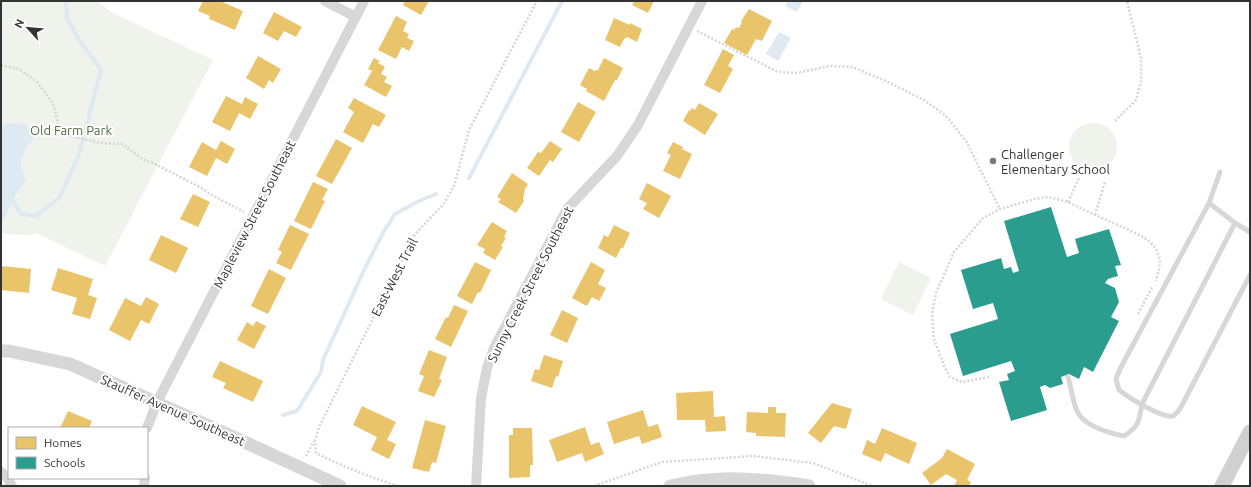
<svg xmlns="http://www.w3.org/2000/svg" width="1251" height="487" font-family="Ubuntu,sans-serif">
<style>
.green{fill:#eff3ec}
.water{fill:#dfe9f2}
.homes{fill:#e9c46a}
.schools{fill:#2a9d8f}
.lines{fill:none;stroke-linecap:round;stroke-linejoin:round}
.stream{stroke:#dfe9f2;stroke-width:4}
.path{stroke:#d5d5d5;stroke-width:2.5;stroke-dasharray:2 2;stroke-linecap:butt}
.service{stroke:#d7d7d7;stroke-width:5}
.minor{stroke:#d7d7d7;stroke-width:10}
.tertiary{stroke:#d7d7d7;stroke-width:13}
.secondary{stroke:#d0d0d0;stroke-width:15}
.poi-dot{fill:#7a7a7a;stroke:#fff;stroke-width:1.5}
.labels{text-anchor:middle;stroke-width:4;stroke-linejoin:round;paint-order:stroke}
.park-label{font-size:13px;fill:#546c42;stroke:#fff}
.poi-label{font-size:13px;fill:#333;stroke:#fff;text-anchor:start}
.street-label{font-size:13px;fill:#333;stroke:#fff}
</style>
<rect width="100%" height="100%" fill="#fff"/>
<g class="green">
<path d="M1,1H98L113,13L213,60L105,266L36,233L31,235L1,234Z"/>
<circle cx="1093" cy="147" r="24"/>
<path d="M899,262L931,278L913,315L881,299Z"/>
</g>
<g class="water">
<path d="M787,1H803L797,12L785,6Z"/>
<path d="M779,32L791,38L778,61L766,54Z"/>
<path d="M8,123H20L30,127L35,137L26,148L20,163L26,181L12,200L5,219L1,222V126Z"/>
</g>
<g class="homes">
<path d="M203,1H220L243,11L235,30L209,19L210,16L198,11Z"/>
<path d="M405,1H429L421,15L403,5Z"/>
<path d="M634,1H654L648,13L632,5Z"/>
<path d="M749,9L772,21L762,41L756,39L747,55L724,43L732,29L734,30L736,27L739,28L742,22L741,21Z"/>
<path d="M274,12L302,27L296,37L284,31L278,41L263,33Z"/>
<path d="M396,16L407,22L403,31L409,34L407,38L414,41L409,51L402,47L396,59L378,50Z"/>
<path d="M614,18L630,25V23L642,29L637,42L627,37L624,39L620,47L605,40Z"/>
<path d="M723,49L734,55L728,66L733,69L720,93L704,85Z"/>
<path d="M258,56L281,69L273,83L269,80L264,89L246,78Z"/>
<path d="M374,58L380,61L378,63L385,67L381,74L387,77L384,82L392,86L386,97L364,85L372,71L368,69Z"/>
<path d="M604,58L623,68L617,80H615L604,101L586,91L587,89L580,85L589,68L595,71L596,70H598Z"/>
<path d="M226,96L242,104L245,97L258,104L250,119L239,113L230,131L212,122Z"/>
<path d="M354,98L386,115L379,127L373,124L363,143L343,132L354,112L348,108Z"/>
<path d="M578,102L596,112L579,142L561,132Z"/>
<path d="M699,103L718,114L705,135L683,121L689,110L690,111L692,108L695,110Z"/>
<path d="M336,139L352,148L332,184L316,176Z"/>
<path d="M221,141L235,149L227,164L216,158L207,176L189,167L202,142L216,150Z"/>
<path d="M550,141L562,149L553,162L550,160L539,176L527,168L538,152L541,153Z"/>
<path d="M673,142L683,147L682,149L692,154L680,179L663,171L671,155L667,153Z"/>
<path d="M512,173L528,184L525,189L523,200L524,201L516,213L498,202L501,199L497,197Z"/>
<path d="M313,182L328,189L322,200L325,201L311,229L294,221Z"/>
<path d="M647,183L671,196L659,218L643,209L647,203L639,199Z"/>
<path d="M193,194L210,202L198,227L180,219Z"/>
<path d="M492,222L507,231L504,237L506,238L501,246L503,247L495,260L483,253L485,249L477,245Z"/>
<path d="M290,225L309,234L291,270L276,263L282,252L278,250Z"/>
<path d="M614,225L630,233L623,248H621L616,258L598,248L604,235L608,237Z"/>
<path d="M161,235L188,248L176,273L149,260Z"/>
<path d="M475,262L491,270L480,293L478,292L472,304L457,296Z"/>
<path d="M591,262L605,270L598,284L606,288L599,301L592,297L587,306L572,298Z"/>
<path d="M1,266L31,269L29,293L1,290Z"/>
<path d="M58,268L93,279L88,295L97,298L90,319L72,314L77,298L51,290Z"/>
<path d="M269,269L286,278L268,314L251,306Z"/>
<path d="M146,297L159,304L149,324L141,320L130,341L109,330L125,298L141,306Z"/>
<path d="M454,305L468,311L451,347L435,339L446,317L448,318Z"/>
<path d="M562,310L578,318L567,343L550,335Z"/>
<path d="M256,321L266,326L254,349L237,340L247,322L253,326Z"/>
<path d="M429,350L447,357L439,379L442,380L434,397L418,391L424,376L419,374Z"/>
<path d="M544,355L563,361L558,377L556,376L552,388L531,381L535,369L539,370Z"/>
<path d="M220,361L263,381L253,402L223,388L226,383L212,377Z"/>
<path d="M713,391L714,417L725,416L726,431L706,432L705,420H677L676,393Z"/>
<path d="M832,403L852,409L846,429L834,426L821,443L808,433Z"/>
<path d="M362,406L396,422L387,440L396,444L389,459L371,450L377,437L353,425Z"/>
<path d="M768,407H776V413H786L785,437L756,436V433L746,432L747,412L768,413Z"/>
<path d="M643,410L648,427L658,424L662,437L642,444L639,436L614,444L607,422Z"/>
<path d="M68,411L92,421L89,428H60Z"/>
<path d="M425,420L446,426L436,463L432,462L429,472L412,468Z"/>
<path d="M585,427L591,445L599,442L604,454L585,462L582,453L557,462L549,440Z"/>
<path d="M513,428H532L533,465H530V477L509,478V435H513Z"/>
<path d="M882,428L917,443L909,464L885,453L881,462L862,454L867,440L875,444Z"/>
<path d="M947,449L975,464L967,480L971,482L969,486H954L957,480L946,474L931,485L922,473L942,458Z"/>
</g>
<path class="schools" d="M1051,207L1067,257L1079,253L1075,239L1109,229L1121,265L1115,266L1118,276L1108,279L1105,283L1115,288L1119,302L1111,317L1119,321L1093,372L1084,367L1079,379L1069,374L1061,377L1063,384L1050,388L1045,385L1040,387L1047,410L1011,421L999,382L1009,380L1007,374L1015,371L1011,361L963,376L950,334L998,319L993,303L973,309L961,270L1001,258L1004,269L1011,267L1013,273L1019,271L1004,221Z"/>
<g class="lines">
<g class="stream">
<path d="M469,178L562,1"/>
<path d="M12,200L21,214L36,216L60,197L79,154L101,70L79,40L67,18L66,1"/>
<path d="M283,415L297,411L321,372L323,360L365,268L384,231L395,214L419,201L436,194"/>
</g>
<g class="path">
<path d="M697,31L778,72L796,73L830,66L852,67L886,81L924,100L946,116L966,141L1000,209"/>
<path d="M1,65L19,69L37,82L53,103L61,134L101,143L123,144L142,159L153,163L200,187L210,194L244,212"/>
<path d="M1115,121L1136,100L1141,82V58L1127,1"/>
<path d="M1068,202L1079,178"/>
<path d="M1095,215L1105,182"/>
<path d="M1138,314L1152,287"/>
<path d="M989,377L962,382L950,377L944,366L934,339L932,314L936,293L954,252L983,218L1000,209L1035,199L1048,197L1068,202L1095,215L1127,229L1145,238L1151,243L1156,249L1160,260L1159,269L1156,281"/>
<path d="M306,456L314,441"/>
<path d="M398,486C370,477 342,466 316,453L315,441L319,427L415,234L443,205L454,186L469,130L537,1"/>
<path d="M594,486L662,462L753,456L813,463L873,486"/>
</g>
<g class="service">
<path d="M1209,203L1220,172"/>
<path d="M1250,232L1235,223L1209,203L1120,369L1116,379L1119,390C1128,397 1163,419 1173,416C1175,415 1178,411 1180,409L1250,275"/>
<path d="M1068,377C1071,387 1073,403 1077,411C1084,426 1109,433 1124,436C1139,426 1139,422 1142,404L1235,223"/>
</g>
<g class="minor">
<path d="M325,1L356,17"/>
<path d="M147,428L157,402L364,1"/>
<path d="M1,472L6,476L12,486"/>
<path d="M144,486L145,478"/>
<path d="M476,486L481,398L487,368L494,348L567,209L617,156L638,125L702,1"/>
</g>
<g class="tertiary">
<path d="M1,351H9L70,364L249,444L340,486"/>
<path d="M670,486C719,475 760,478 809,486"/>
</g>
<path class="secondary" d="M1222,486L1250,432"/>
</g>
<circle class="poi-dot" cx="993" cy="161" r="4"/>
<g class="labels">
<g class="park-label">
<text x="71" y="135">Old Farm Park</text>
</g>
<g class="poi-label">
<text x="1001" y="159">Challenger<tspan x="1001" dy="15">Elementary School</tspan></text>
</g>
<g class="street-label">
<text transform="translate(254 214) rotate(-63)" y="5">Mapleview Street Southeast</text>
<text transform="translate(394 277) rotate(-63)" y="5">East-West Trail</text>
<text transform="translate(530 284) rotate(-63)" y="5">Sunny Creek Street Southeast</text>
<text transform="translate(173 410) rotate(24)" y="5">Stauffer Avenue Southeast</text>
</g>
</g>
<rect width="1251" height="487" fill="none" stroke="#333333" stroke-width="4"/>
<rect x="8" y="427" width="140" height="52" fill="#ffffff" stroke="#adadad"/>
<rect x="16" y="437" width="20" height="12" fill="#e9c46a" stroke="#adadad"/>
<text x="44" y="447" font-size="12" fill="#333333">Homes</text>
<rect x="16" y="457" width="20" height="12" fill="#2a9d8f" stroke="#adadad"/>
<text x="44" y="467" font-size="12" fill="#333333">Schools</text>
<g transform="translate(28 28) rotate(297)" stroke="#ffffff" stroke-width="3" paint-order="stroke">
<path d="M0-3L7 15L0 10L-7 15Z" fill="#333333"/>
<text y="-6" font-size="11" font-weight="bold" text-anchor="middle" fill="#333333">N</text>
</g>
</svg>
